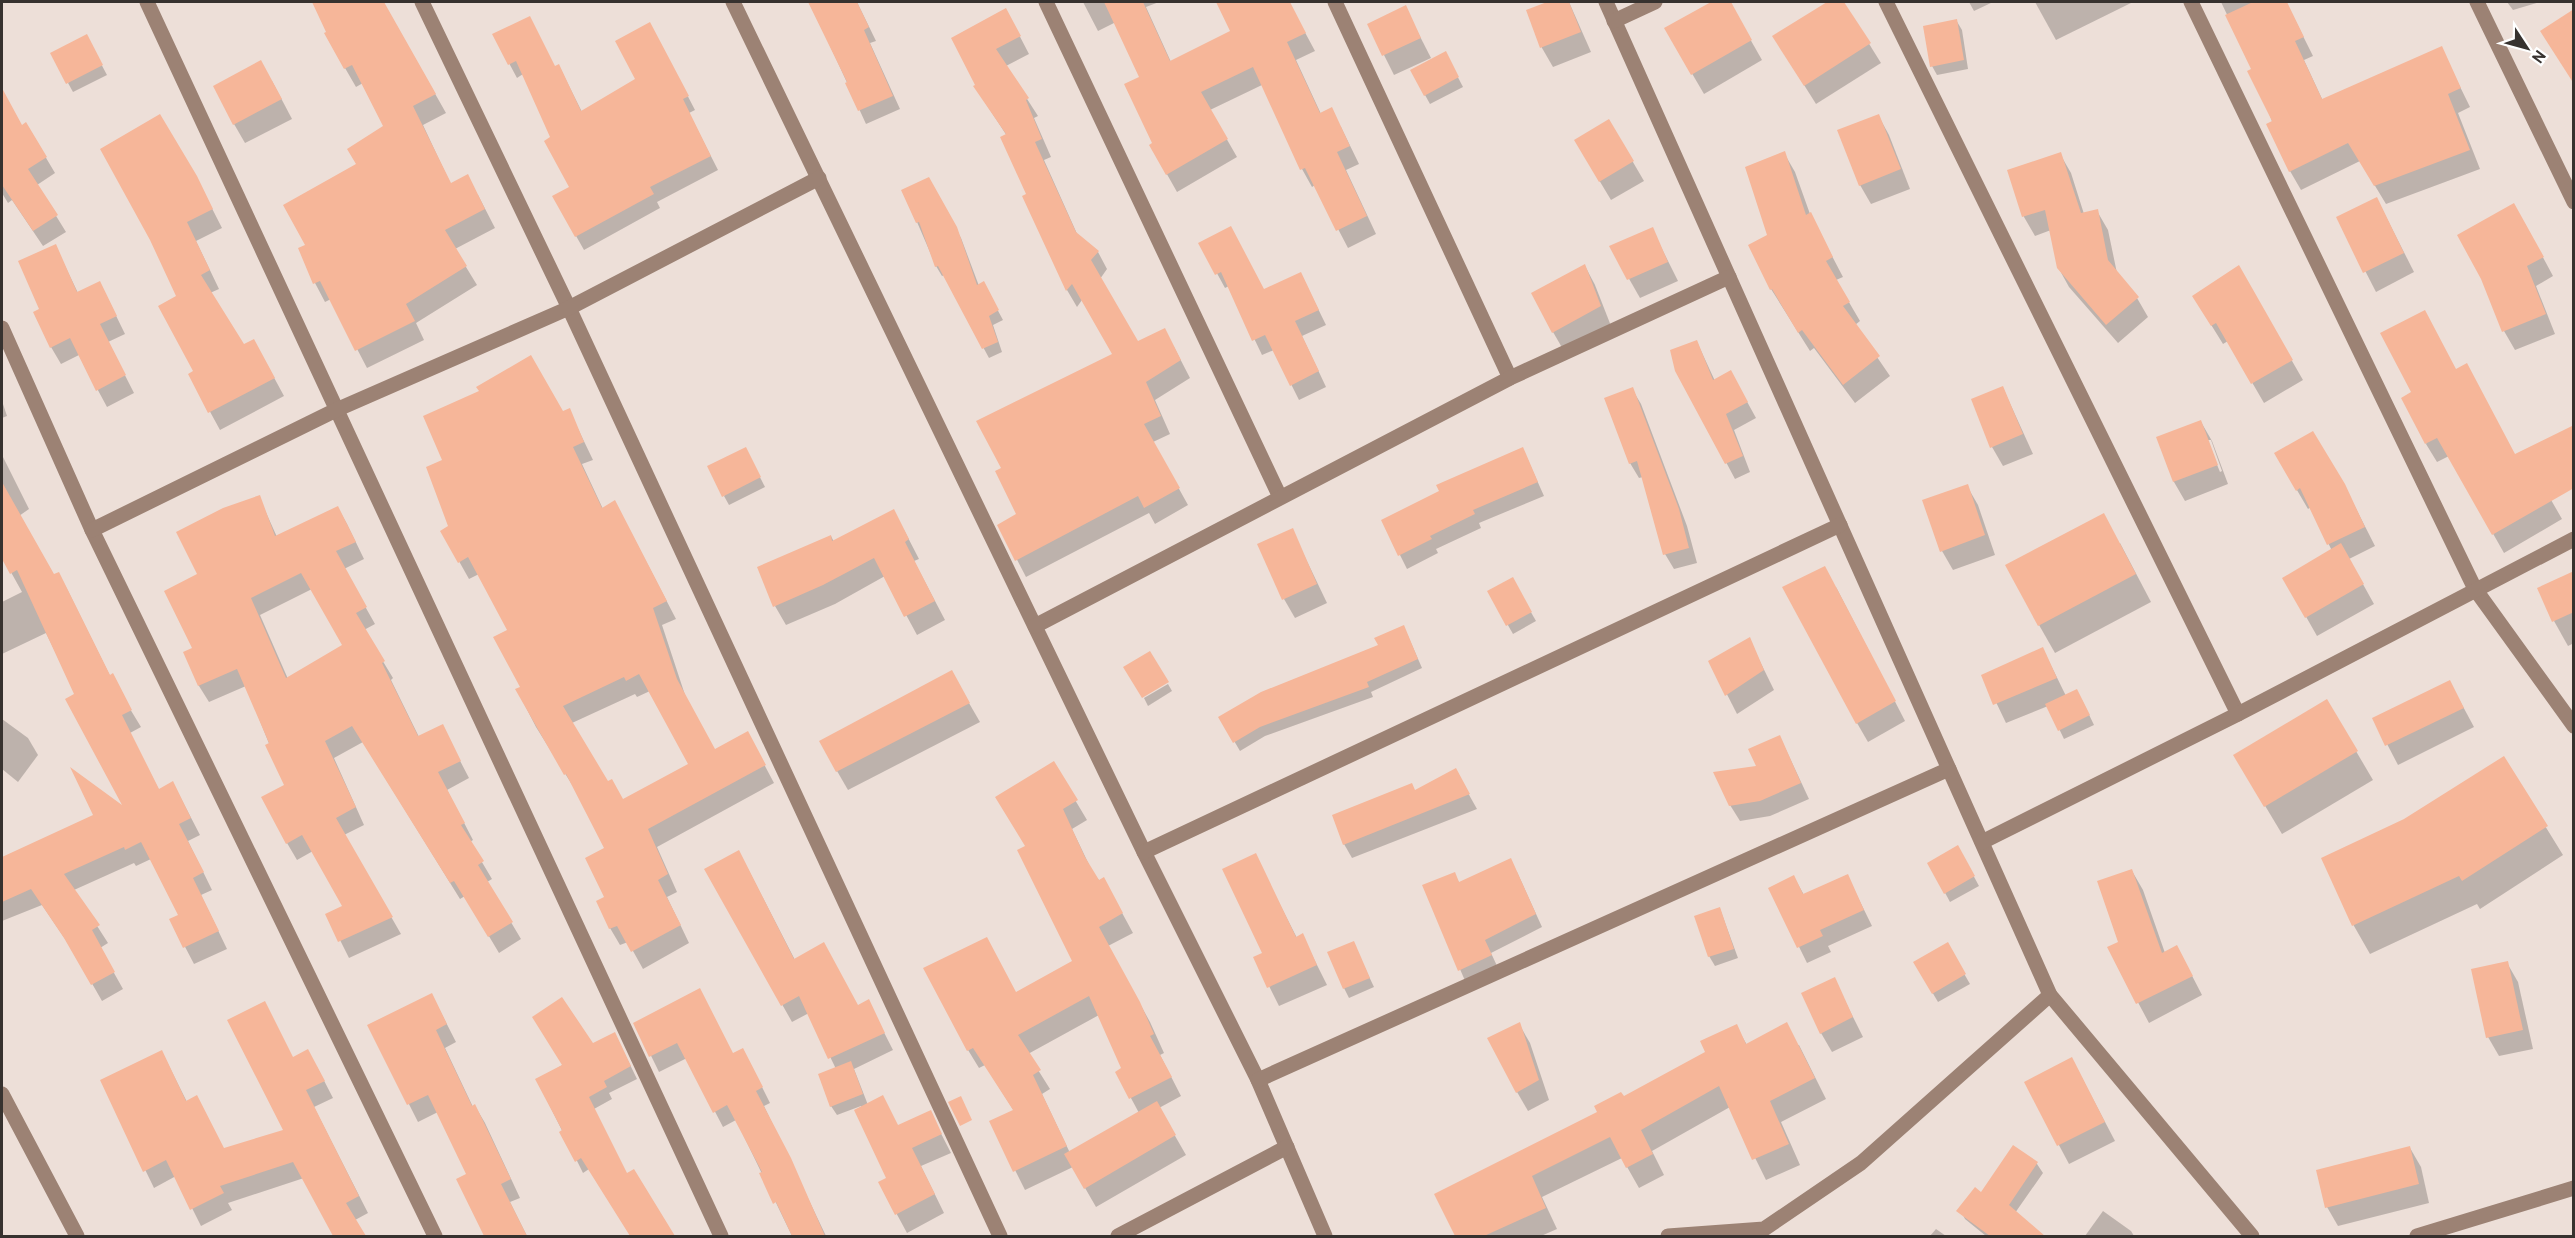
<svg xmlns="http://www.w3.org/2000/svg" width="2575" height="1238" font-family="Overpass,sans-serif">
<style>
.shadow{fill:#0003;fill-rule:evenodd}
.building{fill:#f6b699;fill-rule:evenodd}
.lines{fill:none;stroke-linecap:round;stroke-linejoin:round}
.minor{stroke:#9c8274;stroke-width:15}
</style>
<rect width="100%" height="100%" fill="#eddfd8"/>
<g class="shadow">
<path d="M313,2H378L379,4L383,2L446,113L423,125L451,185L478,195L495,228L455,249L477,285L416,323L424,340L367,368L331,299L325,302L315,283L307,246L384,126L363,83L356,87L345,68Z"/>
<path d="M810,2H857L876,41L870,43L900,109L866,124Z"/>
<path d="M1083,2H1159L1146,7L1171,62L1232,32L1218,2H1255L1264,21L1301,25L1315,51L1296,60L1321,114L1341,127L1359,164L1346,170L1376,234L1348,248L1315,185L1312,187L1302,169L1262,85L1210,110L1237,157L1177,192L1151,146L1154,144L1141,77L1116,22L1098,31Z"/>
<path d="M1551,2H1569L1591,52L1553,67L1542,48L1527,11Z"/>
<path d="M1714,2H1729L1762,60L1704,94L1666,29Z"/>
<path d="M1829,2H1843L1881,63L1816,104L1774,37Z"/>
<path d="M1969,2H1993L1974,11Z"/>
<path d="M2035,2H2133L2056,40Z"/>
<path d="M2221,2H2286L2313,56L2304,60L2323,101L2441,48L2470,107L2458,113L2480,169L2386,204L2360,161L2301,190L2290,171L2253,69Z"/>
<path d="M2507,2H2540L2513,10Z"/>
<path d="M1405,7L1431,58L1394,75L1369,25Z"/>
<path d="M1956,20L1962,30L1968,69L1937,75L1932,66Z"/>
<path d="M1015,27L1029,54L1006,66L1038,116L1034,118L1051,157L1044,160L1078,236L1098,252L1107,269L1100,279L1138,343L1174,347L1190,378L1155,400L1170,434L1153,442L1188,505L1155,524L1149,513L1026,577L999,525L1018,515L1003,469L1114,354L1082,300L1077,307L1067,290L1024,196L1028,195L1007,136L975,87L977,85L953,39Z"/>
<path d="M494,35L555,67L559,66L582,112L637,80L657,37L695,110L689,113L718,170L657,202L660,208L584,250L554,197L571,187L552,138L523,74L517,78Z"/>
<path d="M91,45L107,75L73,92L68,83Z"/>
<path d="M1450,62L1463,87L1430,104L1425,95Z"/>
<path d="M272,81L292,119L245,143L234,124Z"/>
<path d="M1878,115L1889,135L1910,189L1871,204L1860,185Z"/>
<path d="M1609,121L1644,181L1611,200L1587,160Z"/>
<path d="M26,124L55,173L37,185L66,232L43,246L12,200L8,203L2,193V140Z"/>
<path d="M1784,153L1795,172L1810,214L1843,277L1836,280L1860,321L1855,325L1890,376L1855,403L1814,348L1810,351L1771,289L1769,236Z"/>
<path d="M2060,154L2071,173L2084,214L2097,211L2108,230L2117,273L2137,298L2148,317L2118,343L2069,287L2058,267L2051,230L2035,236L2024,217L2009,171Z"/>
<path d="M196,177L222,228L196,241L219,289L210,293L244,346L264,359L284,396L220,430L190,375L195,372L178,296L151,240Z"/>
<path d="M928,179L961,238L979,286L983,283L1003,320L993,325L1002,352L989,358L944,275L942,276L936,266L917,222Z"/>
<path d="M2377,199L2414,272L2376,292L2338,218Z"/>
<path d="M2525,224L2553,276L2536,286L2555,334L2515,350L2504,331Z"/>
<path d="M1652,229L1678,281L1640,298L1611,247Z"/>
<path d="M1201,244L1264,291L1301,274L1326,325L1302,336L1326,387L1299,400L1274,350L1262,355L1229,286L1225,288Z"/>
<path d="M55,245L78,293L100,283L125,334L108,342L134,393L107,407L79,355L61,364L51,347L41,310Z"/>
<path d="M1585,266L1595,285L1611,326L1564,351L1553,332Z"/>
<path d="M2238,267L2303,380L2264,403L2228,341L2223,344L2205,315Z"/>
<path d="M1697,342L1715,381L1739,387L1756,418L1734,430L1750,472L1735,479L1677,370Z"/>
<path d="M2456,370L2515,455L2523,451L2562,519L2504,553L2449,456L2437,462L2426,444Z"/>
<path d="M2003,388L2033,454L2003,466L1992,447Z"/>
<path d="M1632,389L1641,404L1687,526L1697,563L1674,569L1665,554L1643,477L1639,478L1630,463Z"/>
<path d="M2,401L7,416L2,418Z"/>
<path d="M569,410L593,460L582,464L603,509L624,519L676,619L662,625L686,698L715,751H757L774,783L657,847L677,892L667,897L689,943L643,969L628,942L620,945L610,928L606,849L576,791L536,727L517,690L522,688L509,631L479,574L469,579L442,531L450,527L563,413ZM650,691L690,764L623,801L608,783L572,723L635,694L637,697Z"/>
<path d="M2201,422L2212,441L2228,484L2185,501L2174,482L2158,438ZM2207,440H2211L2222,471L2220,472Z"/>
<path d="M1523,449L1544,496L1479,523L1481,528L1436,549L1438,553L1407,569L1383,521Z"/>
<path d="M2276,454L2344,485L2375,546L2349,559L2374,604L2317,636L2284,578L2332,551L2311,507L2308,509Z"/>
<path d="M2,455L29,509L19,516L54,576L59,574L68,591L110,676L141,727L130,733L159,790L173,783L200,835L188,841L212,890L201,895L227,949L194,964L171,920L180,916L151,859L136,866L134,863L74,890L108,943L100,948L123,989L102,1001L74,952L42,905L2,921V859L95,816L127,810L76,694L46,633L2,654V602L22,592L2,556Z"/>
<path d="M750,458L765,487L729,505L724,496Z"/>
<path d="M1967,486L1978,505L1995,555L1953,570L1942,551Z"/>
<path d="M259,497L277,537L338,508L347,524L364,559L344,569L375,624L364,630L393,678L391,680L419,737L442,726L469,778L447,790L473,840L470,842L492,879L487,882L521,939L499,953L465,896L460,899L363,742L334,758L364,825L344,835L401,934L349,958L327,914L344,906L313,851L297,860L287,843L286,786L246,686L209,702L199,686L185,653L194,649L199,574ZM312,589L344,646L288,679L260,615Z"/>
<path d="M904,530L919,559L914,561L945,620L917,635L885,576L835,604L786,625L775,606L831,536L834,542Z"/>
<path d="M1292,530L1327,603L1295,618L1284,599Z"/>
<path d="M2120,543L2151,602L2055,653L2039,625Z"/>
<path d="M2574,572V643L2568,646L2554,621Z"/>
<path d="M1512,579L1536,621L1513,634L1489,592Z"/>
<path d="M1836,587L1905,721L1868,742L1857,723Z"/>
<path d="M1408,636L1422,668L1371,692L1373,697L1265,736L1240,751L1220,717Z"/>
<path d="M1749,639L1774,690L1737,714L1710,661Z"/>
<path d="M2043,649L2066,696L2082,700L2094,725L2064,739L2048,706L2006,723L1983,675Z"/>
<path d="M951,672L980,722L848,790L837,771Z"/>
<path d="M1168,684L1172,691L1148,706L1144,698Z"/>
<path d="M2460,701L2474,727L2398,765L2374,719Z"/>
<path d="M2327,702L2373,780L2282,834L2252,784Z"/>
<path d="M2,719L28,738L38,755L18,782L2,769Z"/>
<path d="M1780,737L1809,799L1770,816L1740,821L1730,805Z"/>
<path d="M2503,758L2563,855L2480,909L2477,904L2370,954L2354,926L2323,859L2404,820Z"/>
<path d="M1053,763L1087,820L1072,829L1093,873L1114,898L1133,933L1108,946L1150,1022L1164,1053L1160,1055L1181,1096L1159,1108L1186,1155L1096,1207L1073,1167L1025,1190L991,1122L1014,1111L985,1065L979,1068L968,1050L1016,993L1074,961L1025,848ZM1099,1015L1123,1069L1117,1072L1139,1113L1070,1153L1042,1094L1050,1089L1028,1054Z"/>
<path d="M1463,784L1477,809L1352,858L1344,844Z"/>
<path d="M1958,847L1979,886L1950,902L1929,863Z"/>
<path d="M1255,855L1297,938L1302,935L1327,985L1279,1006L1255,958L1264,953Z"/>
<path d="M706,869H748L795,960L858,1006L868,1001L893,1050L854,1069L868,1105L899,1126L930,1112L951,1153L921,1166L944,1213L907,1233L880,1183L888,1179L861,1106L837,1115L831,1106L836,1069L809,1013L792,1022Z"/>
<path d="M2132,871L2143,890L2165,953L2187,966L2202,995L2149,1023L2109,948L2120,943Z"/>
<path d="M1517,872L1542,927L1491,953L1498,968L1466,983L1424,886L1454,874L1460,884Z"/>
<path d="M1847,875L1872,926L1828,946L1831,952L1807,963L1770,888L1794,877L1804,895Z"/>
<path d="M1720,909L1738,958L1715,966L1709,956Z"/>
<path d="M1353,943L1374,987L1349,998L1344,988Z"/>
<path d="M1947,944L1970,984L1938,1002L1915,963Z"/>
<path d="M2507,963L2518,982L2533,1049L2499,1056L2488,1037Z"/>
<path d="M1834,979L1863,1037L1832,1052L1821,1033Z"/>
<path d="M432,995L456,1042L445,1048L473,1107L475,1106L485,1123L520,1198L510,1202L527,1236H486L458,1180L468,1175L438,1112L418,1122L369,1025Z"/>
<path d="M635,1023L733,1055L751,1065L770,1103L764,1106L826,1236H792L736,1120L723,1127L687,1058L659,1072Z"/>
<path d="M1519,1024L1530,1043L1549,1100L1528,1111L1517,1092Z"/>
<path d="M1736,1026L1747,1045H1799L1826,1099L1781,1122L1800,1165L1766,1180L1730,1107L1652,1151L1664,1175L1639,1188L1622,1158L1542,1197L1557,1229L1541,1236H1457L1436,1194L1599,1113L1707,1053Z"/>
<path d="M615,1034L637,1079L609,1093L612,1099L594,1109L627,1175L634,1171L673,1236H631L589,1169L583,1173L537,1080Z"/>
<path d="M162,1052L187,1102L224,1149L286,1131L293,1059L317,1067L333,1098L314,1107L368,1213L333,1232L304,1178L228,1203L232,1210L201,1226L176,1176L154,1188L102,1081Z"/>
<path d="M2072,1059L2115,1141L2069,1164L2026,1083Z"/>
<path d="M2014,1147L2037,1164L2043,1173L2015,1213L2043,1236H1986L1965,1219L1960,1209L1982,1194Z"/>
<path d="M2410,1148L2421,1167L2429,1203L2338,1226L2327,1207Z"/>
<path d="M2103,1211L2131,1231L2134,1236H2085Z"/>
<path d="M1936,1229L1946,1236H1930Z"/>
</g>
<g class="building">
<path d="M312,2H384L436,94L413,106L451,183L468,174L485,209L445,230L467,266L406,304L415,321L355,351L320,281L313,284L298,248L305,245L283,205L356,164L347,149L383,126L352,65L344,69L324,33L326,32Z"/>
<path d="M808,2H857L869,27L864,30L893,96L858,111L845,83L847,82Z"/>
<path d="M1104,2H1143L1170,61L1230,31L1216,2H1290L1306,33L1287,42L1320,113L1332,107L1350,146L1337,152L1367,216L1336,231L1305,168L1300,170L1253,67L1201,92L1228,139L1166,175L1149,145L1152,143L1124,84L1139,77Z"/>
<path d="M1547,2H1569L1581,32L1540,48L1526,10Z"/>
<path d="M1711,2H1731L1752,40L1691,75L1664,28Z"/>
<path d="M1827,2H1844L1871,43L1804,86L1772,36Z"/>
<path d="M2253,2H2287L2304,37L2295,41L2322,99L2442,46L2461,88L2448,94L2470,150L2374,186L2348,143L2289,172L2266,124L2272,121L2247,71L2251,69L2225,15Z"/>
<path d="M1406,5L1421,38L1382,56L1367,24Z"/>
<path d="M1006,8L1021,36L996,49L1029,98L1026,100L1042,139L1035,142L1076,232L1099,251L1091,260L1138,341L1165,328L1181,360L1146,382L1161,416L1144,424L1180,488L1144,508L1138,496L1015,561L997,525L1016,514L995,471L1001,468L976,421L1112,354L1072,284L1066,291L1022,196L1026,194L1000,137L1006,134L973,86L975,85L951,38Z"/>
<path d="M2574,9V84L2540,31Z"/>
<path d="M530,16L555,66L559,64L581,111L635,79L615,41L650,22L689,96L683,99L711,156L650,187L654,194L575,237L552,196L569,187L544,141L550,137L516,61L508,65L492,34Z"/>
<path d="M1957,19L1964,60L1930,67L1923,26Z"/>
<path d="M87,34L103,65L66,84L50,53Z"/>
<path d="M1446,51L1459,77L1424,96L1410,70Z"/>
<path d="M261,60L282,99L233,125L213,86Z"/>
<path d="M2,88L22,125L26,122L47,157L28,169L58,215L33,231L2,185Z"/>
<path d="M160,114L197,176L213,209L187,222L210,270L201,275L244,344L254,339L275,378L208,413L188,374L193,371L158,306L176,296L150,240L100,149Z"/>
<path d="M1879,114L1901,169L1859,186L1837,130Z"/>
<path d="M1609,119L1634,161L1599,182L1574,140Z"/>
<path d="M1785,151L1806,215L1811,212L1833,257L1826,261L1850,302L1843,306L1880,356L1843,385L1802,330L1798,333L1772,289L1770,290L1748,245L1767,235L1745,167Z"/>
<path d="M2061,152L2081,213L2098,209L2108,260L2139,297L2106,325L2057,268L2045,210L2022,217L2007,170Z"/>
<path d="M929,177L957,227L977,285L984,281L999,310L989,316L998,342L982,349L938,266L935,267L919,222L916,223L901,190Z"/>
<path d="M2377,197L2404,253L2363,273L2336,217Z"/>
<path d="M2514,203L2544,257L2527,266L2546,314L2502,332L2481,279L2457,235Z"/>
<path d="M1231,226L1264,289L1301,272L1319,310L1295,321L1319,371L1290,386L1265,335L1252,341L1221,272L1215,275L1198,243Z"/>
<path d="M1653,227L1668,262L1627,280L1609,246Z"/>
<path d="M56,244L77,292L100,281L117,316L100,324L126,375L96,391L70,338L50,348L33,312L39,309L18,261Z"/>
<path d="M1585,264L1601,306L1552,333L1531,293Z"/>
<path d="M2239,265L2293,360L2251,384L2216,323L2211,326L2192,296Z"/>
<path d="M2425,310L2456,369L2467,363L2515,454L2574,425V488L2492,535L2437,438L2425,444L2401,398L2411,392L2380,333Z"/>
<path d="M1697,340L1713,380L1731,370L1748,402L1726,414L1743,456L1725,464L1675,371L1670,350Z"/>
<path d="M531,355L563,411L570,408L584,442L573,447L602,508L615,500L667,601L653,608L677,679L715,749L748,731L766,765L648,829L668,874L658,880L681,925L631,952L617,926L609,929L596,901L604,897L585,858L604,848L566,774L564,775L515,689L520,687L493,637L507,630L468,557L458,563L440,531L448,526L426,467L442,460L423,416L479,391L476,387ZM639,674L688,764L623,799L612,779L608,781L563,706L624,677L626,681Z"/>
<path d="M2003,386L2023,434L1990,448L1971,399Z"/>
<path d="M1633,387L1679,509L1689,548L1663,555L1637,461L1629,464L1604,398Z"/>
<path d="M2201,420L2218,465L2173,482L2156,437Z"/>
<path d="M2313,431L2345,484L2365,527L2327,545L2300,488L2296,491L2274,453Z"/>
<path d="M746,447L761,477L722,497L707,466Z"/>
<path d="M1523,447L1538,482L1473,510L1475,514L1430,536L1432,539L1398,556L1381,520L1439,491L1436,485Z"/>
<path d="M2,482L54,574L59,572L110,675L113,673L132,710L122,715L159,789L173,781L191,818L179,824L204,872L193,878L219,931L183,948L169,919L178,915L141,842L125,850L124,847L64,874L100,925L92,930L115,972L91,985L64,938L31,889L2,902V857L93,815L70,767L122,805L65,699L74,694L17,570L10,574L2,559Z"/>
<path d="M1968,484L1985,535L1940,552L1922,500Z"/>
<path d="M260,495L275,536L338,506L356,542L336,551L367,607L356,613L385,661L382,663L418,736L443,724L461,761L438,772L465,823L461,825L484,861L478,865L513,922L488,937L454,881L450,883L352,726L325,741L356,807L336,818L393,917L338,942L325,914L342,906L302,835L286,844L261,797L284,785L265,745L269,743L237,669L198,686L183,652L192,648L164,591L197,574L176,532L223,508ZM301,573L342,645L286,678L251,598Z"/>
<path d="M894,509L909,539L905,542L935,601L904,617L874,558L823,585L773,607L757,567L831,535L832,541Z"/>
<path d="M2104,513L2136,574L2038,626L2005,565Z"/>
<path d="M1293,528L1317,584L1282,600L1257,544Z"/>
<path d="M2341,543L2364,584L2305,618L2282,578Z"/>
<path d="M1825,566L1896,701L1856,724L1782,587Z"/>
<path d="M2574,571V612L2552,622L2537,588Z"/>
<path d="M1513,577L1532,612L1506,626L1487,591Z"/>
<path d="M1404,625L1418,659L1367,682L1369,687L1260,727L1233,743L1218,717L1261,692L1378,645L1374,638Z"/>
<path d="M1750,637L1764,670L1725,696L1708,661Z"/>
<path d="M2043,647L2057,678L1993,705L1981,675Z"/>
<path d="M1150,651L1169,682L1142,698L1123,667Z"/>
<path d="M952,670L970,703L836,772L819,741Z"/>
<path d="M2450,680L2464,708L2385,746L2372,718Z"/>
<path d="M2077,689L2090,715L2058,731L2045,704Z"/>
<path d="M2327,699L2358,751L2264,807L2233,755Z"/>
<path d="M1780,735L1801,783L1760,801L1729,806L1713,772L1756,766L1748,749Z"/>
<path d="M2504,756L2548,826L2462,881L2459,876L2352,926L2321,858L2404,819Z"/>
<path d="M1054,761L1078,800L1063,809L1085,857L1099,880L1104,877L1123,913L1099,927L1140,1002L1154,1034L1150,1036L1172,1077L1129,1099L1115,1072L1121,1068L1089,996L1018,1035L1041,1070L1033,1075L1067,1146L1013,1172L989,1121L1013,1110L973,1048L967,1051L923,968L987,937L1016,992L1072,961L1017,850L1025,846L995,797Z"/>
<path d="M1456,768L1470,794L1343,845L1332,815L1412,783L1415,790Z"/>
<path d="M1958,845L1975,876L1944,894L1927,863Z"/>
<path d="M739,850L794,959L824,942L858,1005L869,999L885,1033L828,1059L799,996L781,1006L704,869Z"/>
<path d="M1256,853L1296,937L1303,933L1317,965L1267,988L1253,957L1262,953L1222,869Z"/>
<path d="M1511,858L1536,914L1485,940L1492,955L1458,971L1422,885L1455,872L1459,882Z"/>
<path d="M2132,869L2162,953L2177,945L2193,976L2136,1004L2107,947L2118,942L2097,881Z"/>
<path d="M1848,874L1864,910L1820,930L1823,936L1797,948L1768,888L1794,875L1803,894Z"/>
<path d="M1720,907L1734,949L1708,957L1694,916Z"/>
<path d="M1354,941L1370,978L1343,989L1327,952Z"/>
<path d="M1948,942L1966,974L1932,994L1913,962Z"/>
<path d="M2508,961L2523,1030L2486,1038L2471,969Z"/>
<path d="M1835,977L1853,1017L1820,1034L1801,993Z"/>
<path d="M700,988L733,1053L743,1048L763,1087L756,1091L791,1158L825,1236H792L776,1202L773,1204L759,1173L762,1172L727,1105L713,1113L677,1043L649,1057L633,1023Z"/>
<path d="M432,993L447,1024L436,1030L472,1106L475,1104L511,1179L501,1184L527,1236H484L456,1179L466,1174L428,1095L407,1105L367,1025Z"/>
<path d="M562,997L593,1043L615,1032L631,1066L604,1081L607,1087L589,1097L627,1173L634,1169L675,1236H630L581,1158L575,1162L559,1132L562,1130L535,1079L562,1065L532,1017Z"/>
<path d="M265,1001L293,1057L308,1049L325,1081L306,1090L359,1196L346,1203L366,1236H333L293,1162L220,1186L224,1193L190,1210L166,1160L143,1172L100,1080L162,1050L186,1101L197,1095L224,1148L283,1130L227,1020Z"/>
<path d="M1520,1022L1539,1080L1516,1093L1487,1038Z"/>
<path d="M1787,1022L1815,1078L1770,1101L1789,1144L1752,1160L1719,1086L1641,1130L1653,1154L1626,1168L1610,1137L1532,1176L1546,1208L1484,1236H1455L1434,1194L1597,1112L1594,1106L1621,1092L1624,1096L1705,1052L1700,1041L1737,1024L1746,1044Z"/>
<path d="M2072,1057L2105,1122L2057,1146L2024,1082Z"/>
<path d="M851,1061L863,1094L830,1107L818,1074Z"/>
<path d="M883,1095L898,1125L931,1110L942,1134L912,1148L935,1194L895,1215L878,1182L886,1178L854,1110Z"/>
<path d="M961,1096L972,1120L960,1126L948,1102Z"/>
<path d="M1157,1101L1176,1135L1084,1189L1064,1154Z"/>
<path d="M2013,1145L2038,1162L2009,1205L2045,1236H1990L1956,1211L1975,1187L1981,1192Z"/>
<path d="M2410,1146L2419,1184L2325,1208L2316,1170Z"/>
</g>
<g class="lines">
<g class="minor">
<path d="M147,2L721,1236"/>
<path d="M422,2L569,308L1000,1236"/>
<path d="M733,2L1144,852L1258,1080L1325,1236"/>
<path d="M1046,2L1280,497"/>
<path d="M1335,2L1510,378"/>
<path d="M1606,2L2050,995L2252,1236"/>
<path d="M1886,2L2238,714"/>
<path d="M2191,2L2475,589L2574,726"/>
<path d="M2477,2L2574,202"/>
<path d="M1614,21L1655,2"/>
<path d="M2,328L92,530L435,1236"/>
<path d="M92,530L336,410L569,308L819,178"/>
<path d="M1035,626L1510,378L1729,277"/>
<path d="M1982,842L2238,714L2574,539"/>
<path d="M1144,852L1840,525"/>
<path d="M1258,1080L1949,769"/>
<path d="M2,1094L77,1236"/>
<path d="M1118,1236L1287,1147"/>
<path d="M1668,1236L1764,1229L1861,1163L2050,995"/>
<path d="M2417,1236L2574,1188"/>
</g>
</g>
<rect width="2575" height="1238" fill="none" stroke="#37322f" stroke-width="6"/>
<g transform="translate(2527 48) rotate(126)" stroke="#ffffff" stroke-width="4.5" paint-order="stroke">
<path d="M0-4.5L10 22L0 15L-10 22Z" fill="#37322f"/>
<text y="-9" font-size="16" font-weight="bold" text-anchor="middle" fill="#37322f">N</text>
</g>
</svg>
